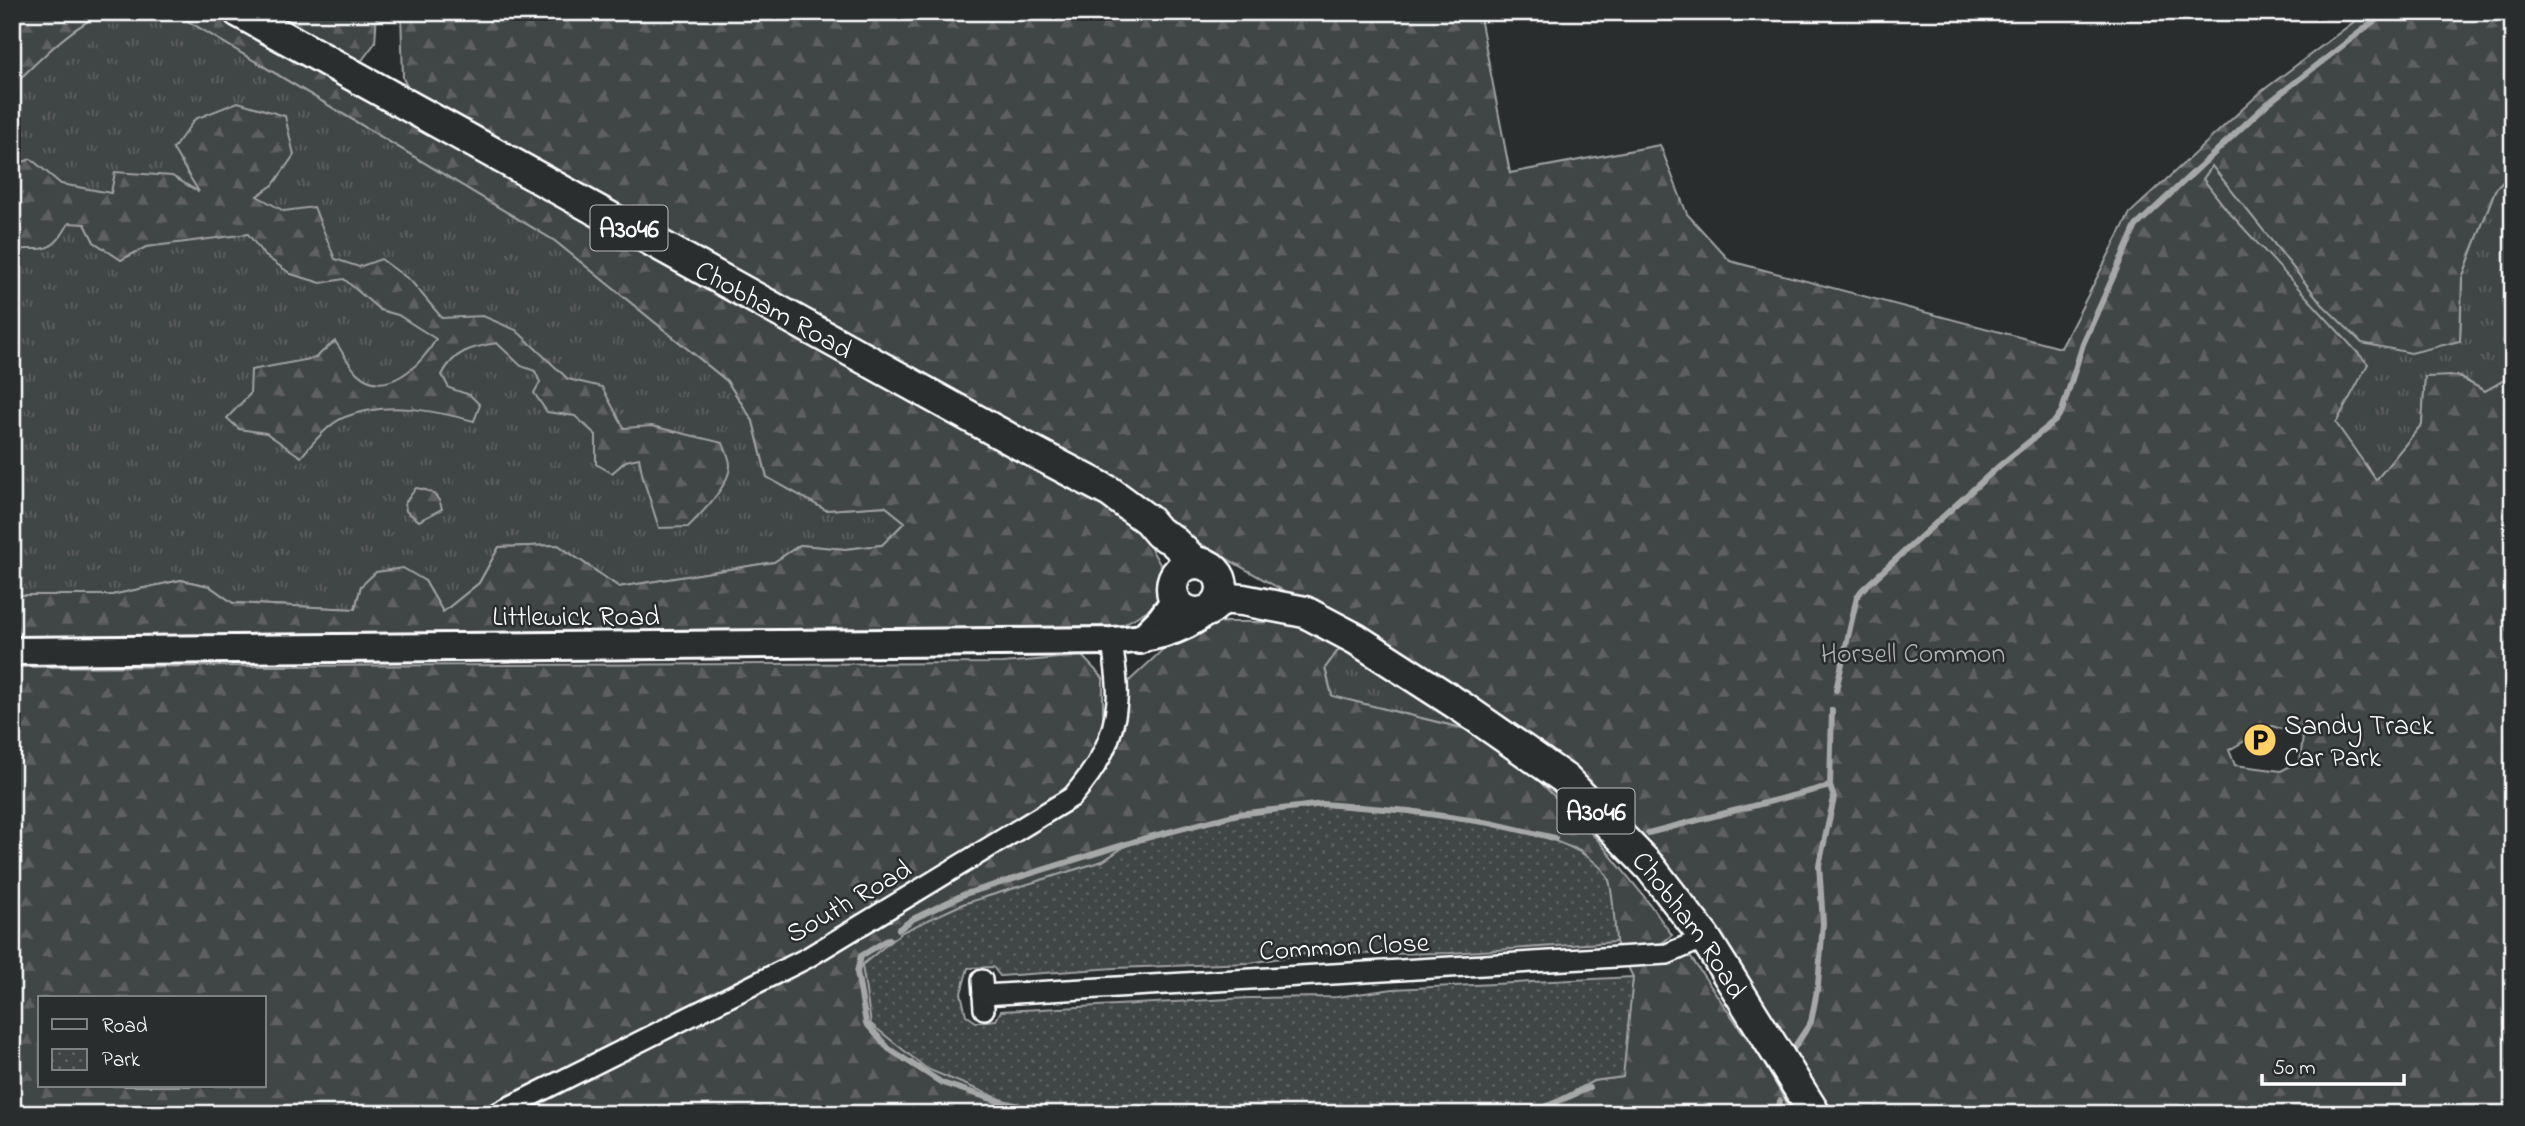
<svg xmlns="http://www.w3.org/2000/svg" width="2525" height="1126" font-family="'Indie Flower',sans-serif">
<style>
.grass{fill:url(#grass-tufts);stroke:#a0a2a2;stroke-width:2}
.forest{fill:url(#forest-firs);stroke:#a0a2a2;stroke-width:2;fill-rule:evenodd}
.park{fill:url(#park-dots);stroke:#a0a2a2;stroke-width:2}
.lines{fill:none;stroke-linecap:round;stroke-linejoin:round}
.stream{stroke:#a6a7a7;stroke-width:6}
.street-casing{stroke:#fff;stroke-width:24}
.secondary-casing{stroke:#fff;stroke-width:32}
.primary-casing{stroke:#fff;stroke-width:35}
.street{stroke:#2a2d2e;stroke-width:19}
.secondary{stroke:#2a2d2e;stroke-width:26}
.primary{stroke:#2a2d2e;stroke-width:30}
.labels{text-anchor:middle;stroke-width:5;stroke-linejoin:round;paint-order:stroke}
.shield{fill:#2a2d2e;stroke:#bfc0c0;stroke-width:2}
.shield-label{font-size:26px;font-weight:bold;fill:#fff}
.street-label{font-size:28px;fill:#fff;stroke:#2a2d2e}
.park-label{font-size:28px;fill:#b3b4b5;stroke:#2a2d2e}
.poi-label{font-size:28px;fill:#fff;stroke:#2a2d2e;text-anchor:start}
</style>
<defs>
<pattern id="grass-tufts" width="24" height="20" patternUnits="userSpaceOnUse" patternTransform="scale(1.75)"><rect width="24" height="20" fill="#414445"/><path d="M3 7l-1-3M5 7V3M7 7l1-3M15 17l-1-3M17 17v-4M19 17l1-3" fill="none" stroke="#5e6061"/></pattern>
<pattern id="forest-firs" width="22" height="20" patternUnits="userSpaceOnUse" patternTransform="scale(1.75)"><rect width="22" height="20" fill="#414445"/><path d="M5 1l3.5 6h-7zM16 11l3.5 6h-7z" fill="#5e6061"/></pattern>
<pattern id="park-dots" width="8" height="8" patternUnits="userSpaceOnUse" patternTransform="scale(1.75)"><rect width="8" height="8" fill="#414445"/><path d="M2 2h.1M6 6h.1" fill="none" stroke="#5e6061" stroke-width="1.8" stroke-linecap="round"/></pattern>
</defs>
<rect width="100%" height="100%" fill="#2a2d2e"/>
<filter id="ink" filterUnits="userSpaceOnUse"><feTurbulence type="fractalNoise" baseFrequency=".0143" numOctaves="2"/><feDisplacementMap in="SourceGraphic" scale="14" xChannelSelector="R" yChannelSelector="G"/><feConvolveMatrix kernelMatrix="1 2 1 2 8 2 1 2 1" color-interpolation-filters="sRGB"/></filter>
<g filter="url(#ink)">
<g class="grass">
<path d="M107,12H173L555,241L727,381L753,421L767,477L826,510L885,506L905,522L882,545L845,549L800,545L774,562L619,587L558,545L499,547L479,583L443,612L425,581L361,586L355,609L233,603L209,586L181,580L112,595H12V86C41,59 70,26 107,12Z"/>
<path d="M2212,166L2323,305L2460,341L2462,278L2495,190L2513,171V375L2485,391L2457,376L2425,378L2422,424L2377,481L2335,423L2227,210L2203,179Z"/>
<path d="M1342,645L1470,730L1332,696L1325,668Z"/>
</g>
<g class="forest">
<path d="M12,12H107C70,26 41,59 12,86Z"/>
<path d="M173,12H377L375,43L360,63L413,100L403,78L401,12H1479L1510,173L1660,145L1687,214L1730,261L2061,348L2130,213L2262,91L2367,12H2513V171L2495,190L2462,278L2460,341L2411,353L2362,343L2323,305L2212,166L2203,179L2227,210L2368,364L2336,423L2376,480L2422,424L2425,377L2457,376L2485,391L2513,375V1114H1833L1684,897L1477,700L1160,521L1141,531L1161,566L1158,604L1121,626L12,640V595H112L181,580L209,586L233,603L355,609L361,586L376,572L403,568L425,581L443,612L479,583L499,547L558,545L619,587L774,562L800,545L845,549L882,545L905,522L885,506L826,510L767,477L753,421L727,381L555,241ZM2272,726L2303,736L2300,761L2281,771L2235,765L2229,750Z"/>
<path d="M238,102L285,116L294,155L273,185L257,196L284,211L314,207L335,259L359,267L381,259L411,281L442,318L483,316L516,330L568,379L602,387L624,428L652,426L723,443C725,449 730,458 730,465C730,485 701,514 688,527L659,528L643,478L639,458L626,461L612,473L596,464V435L575,416L547,412L534,393L540,382L535,371L521,366L497,343C472,347 454,351 442,375L449,388L470,395L480,405L474,421C431,410 387,401 345,417C330,422 311,445 301,457L266,433L239,429L227,418L250,394L251,370L315,358L335,341C342,351 348,364 357,373C385,400 423,364 436,339L398,315L380,310L344,279L321,283L291,274L264,255L248,234L146,247L121,260L94,242L85,224L69,223C61,237 54,250 35,249C27,249 20,248 12,251V166L31,159L61,184L111,193L115,172L172,176L199,192L173,149L195,119Z"/>
<path d="M416,488C431,490 439,495 442,509L419,521L406,511L405,503Z"/>
<path d="M1215,622H1290L1342,645L1325,668L1332,696L1477,732L1522,764L1598,840L1643,895L1672,935L1657,947L1621,953L1616,942L1609,879L1580,850L1493,824L1407,811L1323,804L1240,814L1130,843L1103,861L963,904L897,937L1003,1100L1059,1113L1073,1114H12V667L1003,663L1082,656L1103,678V733L1120,740L1128,682L1169,644ZM40,998H264V1086H40Z"/>
<path d="M1689,955L1762,1060L1793,1114H1484L1545,1107L1593,1081L1622,1077L1633,977L1628,967Z"/>
</g>
<path class="park" d="M1323,804C1384,809 1578,820 1608,878C1613,888 1615,928 1616,942L1450,953L1378,954L1334,953L1305,954L1250,963L1115,968L1000,976L993,967L968,968L961,993L966,1015L976,1022L996,1020L1001,1011L1249,998L1337,997L1393,989L1633,977L1623,1077L1593,1081L1545,1107L1484,1114L1059,1113L1003,1100L927,1069L871,1024L862,965L902,932L963,904L1103,861L1130,843L1240,814Z"/>
<g class="lines">
<g class="stream">
<path d="M1836,690L1857,597L1862,590L1999,466L2055,421L2062,411L2083,344L2136,226L2267,104L2386,12"/>
<path d="M1648,833L1830,786"/>
<path d="M899,929L913,919L965,894L1142,839L1238,814L1323,804L1409,811L1490,823L1555,838"/>
<path d="M889,939L861,956L857,972L866,1023L889,1049L942,1083L1038,1114"/>
<path d="M1794,1048L1811,1022L1818,985L1823,923L1819,865L1834,798L1830,786L1832,710"/>
<path d="M1484,1114L1545,1107L1589,1088"/>
<path d="M1778,1114L1780,1101"/>
</g>
<defs>
<g id="street">
<path d="M982,980L984,1009"/>
<path d="M983,995L1667,954L1705,938"/>
<path d="M495,1114L807,958L1072,797C1097,768 1114,740 1117,701C1119,682 1114,660 1112,641"/>
</g>
<g id="secondary">
<path d="M1140,640L1160,620L1175,600"/>
<path d="M12,651L1112,641C1146,639 1180,634 1207,611"/>
</g>
<g id="primary">
<path id="s1" d="M239,12L1019,444L1110,492L1148,520L1159,533L1171,539L1196,563"/>
<circle cx="1197" cy="588" r="25"/>
<path id="s2" d="M1220,598L1243,600L1305,612L1356,639L1463,708L1565,779L1650,867L1705,938L1815,1114"/>
</g>
</defs>
<use href="#street" class="street-casing"/>
<use href="#secondary" class="secondary-casing"/>
<use href="#primary" class="primary-casing"/>
<use href="#street" class="street"/>
<use href="#secondary" class="secondary"/>
<use href="#primary" class="primary"/>
</g>
</g>
<defs>
<symbol id="parking-disc" viewBox="-11 -11 22 22"><circle r="9.5" fill="#ffd166" stroke="#2a2d2e"/><path d="M-3.5-5.5H1a3.5 3.5 0 0 1 0 7H-1V5.5H-3.5ZM-1-3.4V-.6H.8a1.4 1.4 0 0 0 0-2.8Z" fill="#111"/></symbol>
</defs>
<g fill-rule="evenodd">
<use href="#parking-disc" x="2241" y="721" width="38" height="38"/>
</g>
<g class="labels">
<g class="shield">
<rect x="590.5" y="205.5" width="77" height="45" rx="5"/>
<rect x="1557.5" y="788.5" width="77" height="45" rx="5"/>
</g>
<g class="shield-label">
<text x="629" y="237">A3046</text>
<text x="1596" y="820">A3046</text>
</g>
<g class="street-label">
<text dy="10" stroke="none"><textPath href="#s1" startOffset="612">Chobham Road</textPath></text>
<text x="576" y="625">Littlewick Road</text>
<text transform="translate(848 900) rotate(-30)" y="10">South Road</text>
<text dy="10" stroke="none"><textPath href="#s2" startOffset="588">Chobham Road</textPath></text>
<text transform="translate(1344 945) rotate(-3)" y="10">Common Close</text>
</g>
<g class="park-label">
<text x="1913" y="662">Horsell Common</text>
</g>
<g class="poi-label">
<text x="2284" y="734">Sandy Track<tspan x="2284" dy="32">Car Park</tspan></text>
</g>
</g>
<rect width="2525" height="1126" fill="none" stroke="#2a2d2e" stroke-width="42"/>
<rect x="21" y="21" width="2483" height="1084" fill="none" stroke="#fff" stroke-width="2.5" filter="url(#ink)"/>
<rect x="38" y="996" width="228" height="91" fill="#2a2d2e" stroke="#7f8182" stroke-width="2"/>
<rect x="52" y="1019" width="35" height="10" fill="#2a2d2e" stroke="#7f8182" stroke-width="2"/>
<text x="102" y="1032" font-size="21" fill="#ffffff">Road</text>
<rect x="52" y="1049" width="35" height="21" fill="url(#park-dots)" stroke="#7f8182" stroke-width="2"/>
<text x="102" y="1066" font-size="21" fill="#ffffff">Park</text>
<path d="M2262 1074v10h142v-10" fill="none" stroke="#ffffff" stroke-width="3.5"/>
<text x="2273" y="1074" font-size="21" fill="#ffffff" stroke="#2a2d2e" stroke-width="5" paint-order="stroke">50 m</text>
</svg>
